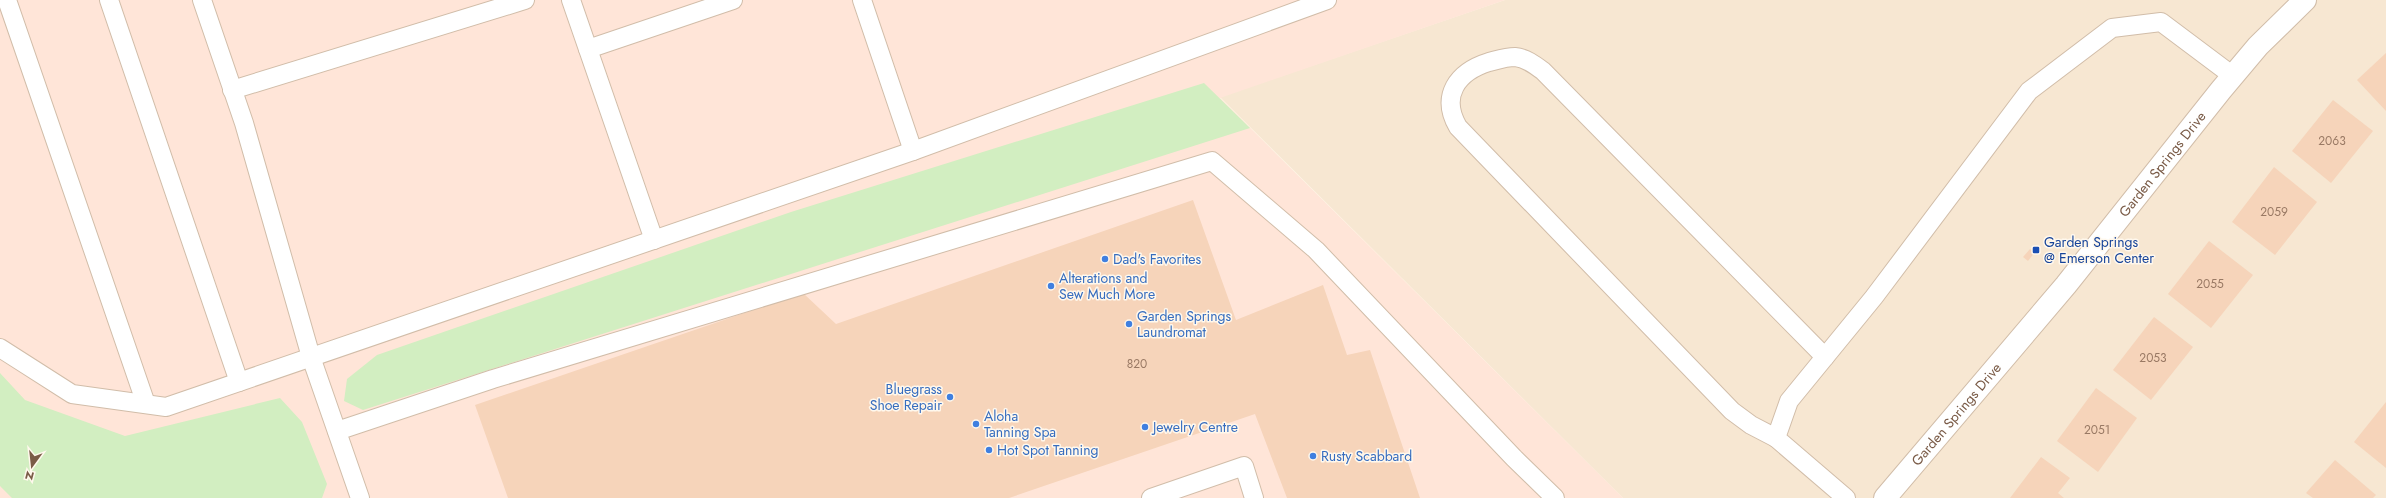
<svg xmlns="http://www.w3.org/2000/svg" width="2386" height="498" font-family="Jost,sans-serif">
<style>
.residential{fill:#f7e7d2}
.commercial{fill:#ffe5d8}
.green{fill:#d2eec1}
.building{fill:#f6d4ba}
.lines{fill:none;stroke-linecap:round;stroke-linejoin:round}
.service-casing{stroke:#d1bda9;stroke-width:20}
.minor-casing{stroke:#d1bda9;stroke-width:24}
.service{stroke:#fff;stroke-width:18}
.minor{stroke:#fff;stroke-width:22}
.transit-dot{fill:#1a4fb4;stroke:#fff8ed;stroke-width:1.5}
.shop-dot{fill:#3f7fe0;stroke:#fff8ed;stroke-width:1.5}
.labels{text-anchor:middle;stroke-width:3;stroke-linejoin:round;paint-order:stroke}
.number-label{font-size:12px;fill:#997964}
.street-label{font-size:14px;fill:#7a5b47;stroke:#fff8ed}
.transit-label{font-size:14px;fill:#164399;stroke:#fff8ed;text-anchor:start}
.shop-label{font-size:14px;fill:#366cbe;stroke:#fff8ed;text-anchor:start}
</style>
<rect width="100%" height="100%" fill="#fef5e5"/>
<path class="residential" d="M1505,0H2386V498H1623L1220,97Z"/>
<path class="commercial" d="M0,0H1505L1220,98L1623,498H0Z"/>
<g class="green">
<path d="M1204,83L1250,128L363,410L344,401L347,379L377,355L791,212Z"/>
<path d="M0,373L25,400L125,436L280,398L302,422L327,484L322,498H12L0,486Z"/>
</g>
<g class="building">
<path d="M2386,53V111L2357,80Z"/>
<path d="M2333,100L2373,131L2331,183L2292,151Z"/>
<path d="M2274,167L2317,202L2275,255L2232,222Z"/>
<path d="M1193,200L1236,320L1323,285L1347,355L1370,350L1420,498H1287L1255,414L1009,498H508L475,405L803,293L836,324Z"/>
<path d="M2209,241L2253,275L2211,328L2168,294Z"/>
<path d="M2030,249L2035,252L2028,261L2023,257Z"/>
<path d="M2154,317L2193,347L2151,400L2113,370Z"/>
<path d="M2096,388L2137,418L2098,472L2057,441Z"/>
<path d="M2386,402V468L2354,442Z"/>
<path d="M2041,457L2070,478L2058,493L2064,498H2010Z"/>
<path d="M2335,460L2376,495L2373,498H2313L2306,493Z"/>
</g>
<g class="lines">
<defs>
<g id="service">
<path d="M7,0L146,404"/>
<path d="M109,0L239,382"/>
<path d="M202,0L244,123L311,357L360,498"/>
<path d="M571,0L654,240"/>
<path d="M862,0L913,151"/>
<path d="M588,49L733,0"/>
<path d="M232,90L525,0"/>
<path d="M0,348L72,394L166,407L913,151L1327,0"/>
<path d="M337,431L493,379L1212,161L1316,250L1514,458L1555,498"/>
<path d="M1776,438L1751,425L1732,411L1458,127C1440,96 1457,72 1489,62C1497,60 1506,57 1515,57C1526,58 1535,65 1543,71L1825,357"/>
<path d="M1151,498L1244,466L1254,498"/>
<path d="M1846,498L1776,438L1789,401L1874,297L2029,91L2112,28L2161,22L2233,76"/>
</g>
<g id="minor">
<path id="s1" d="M1885,498L2066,285L2221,90L2258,46L2305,0"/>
</g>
</defs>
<use href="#service" class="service-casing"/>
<use href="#minor" class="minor-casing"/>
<use href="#service" class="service"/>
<use href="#minor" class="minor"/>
</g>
<rect class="transit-dot" x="2032" y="246" width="8" height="8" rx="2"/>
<g class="shop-dot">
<circle cx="1105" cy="259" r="4"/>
<circle cx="1051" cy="286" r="4"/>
<circle cx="1129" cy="324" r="4"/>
<circle cx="950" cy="397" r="4"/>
<circle cx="976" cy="424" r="4"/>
<circle cx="1145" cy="427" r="4"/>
<circle cx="989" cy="450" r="4"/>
<circle cx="1313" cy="456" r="4"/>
</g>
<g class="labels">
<g class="number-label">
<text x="2332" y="145">2063</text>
<text x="2274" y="216">2059</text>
<text x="2210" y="288">2055</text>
<text x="2153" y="362">2053</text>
<text x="1137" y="368">820</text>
<text x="2097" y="434">2051</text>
</g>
<g class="street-label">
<text dy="5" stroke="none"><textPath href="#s1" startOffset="434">Garden Springs Drive</textPath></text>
<text dy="5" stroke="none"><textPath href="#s1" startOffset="110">Garden Springs Drive</textPath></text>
</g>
<g class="transit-label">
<text x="2044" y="247">Garden Springs<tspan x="2044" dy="16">@ Emerson Center</tspan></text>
</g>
<g class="shop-label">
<text x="1113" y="264">Dad's Favorites</text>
<text x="1059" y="283">Alterations and<tspan x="1059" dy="16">Sew Much More</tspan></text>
<text x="1137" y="321">Garden Springs<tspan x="1137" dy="16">Laundromat</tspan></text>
<text x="942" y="394" text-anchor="end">Bluegrass<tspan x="942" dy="16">Shoe Repair</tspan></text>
<text x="984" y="421">Aloha<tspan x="984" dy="16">Tanning Spa</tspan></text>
<text x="1153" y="432">Jewelry Centre</text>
<text x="997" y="455">Hot Spot Tanning</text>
<text x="1321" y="461">Rusty Scabbard</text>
</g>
</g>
<g transform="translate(32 466) rotate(195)" stroke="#fff8ed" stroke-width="3" paint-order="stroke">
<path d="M0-3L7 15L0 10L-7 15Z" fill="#7a5b47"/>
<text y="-6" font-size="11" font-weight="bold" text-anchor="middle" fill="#7a5b47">N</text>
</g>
</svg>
